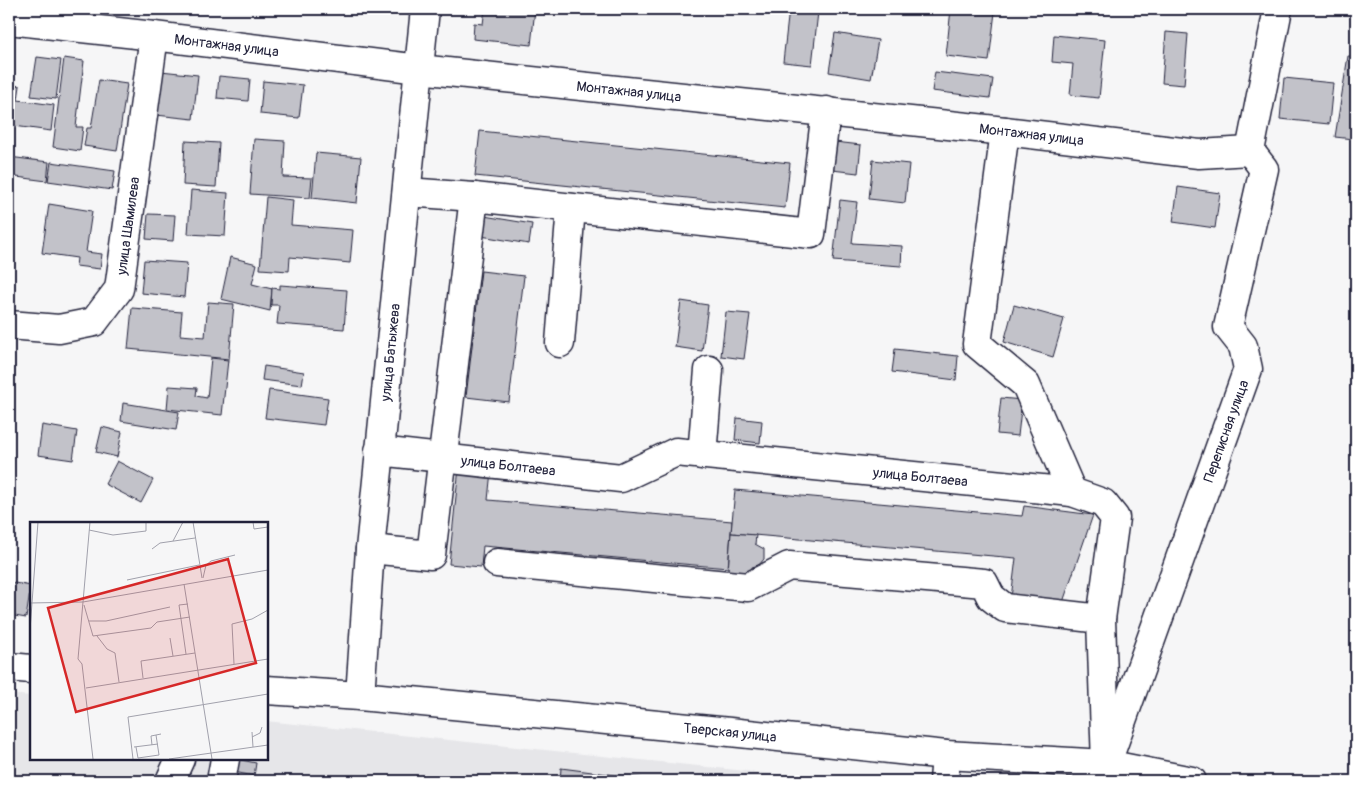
<svg xmlns="http://www.w3.org/2000/svg" width="1365" height="790" font-family="Pangolin,sans-serif">
<style>
.built{fill:#e6e6e9}
.building{fill:#c2c2c9;stroke:#22223b}
.lines{fill:none;stroke-linecap:round;stroke-linejoin:round}
.minor-casing{stroke:#22223b;stroke-width:31}
.minor{stroke:#fff;stroke-width:28}
.labels{text-anchor:middle;stroke-width:5;stroke-linejoin:round;paint-order:stroke}
.street-label{font-size:14px;fill:#22223b;stroke:#fff}
.inset-road{fill:none;stroke:#a1a1ac;stroke-width:1}
.view{fill:#d62828;fill-opacity:0.15;stroke:#d62828;stroke-width:2.5}
.inset-edge{fill:none;stroke:#22223b;stroke-width:2.5}
</style>
<rect width="100%" height="100%" fill="#f6f6f7"/>
<filter id="ink" filterUnits="userSpaceOnUse"><feTurbulence type="fractalNoise" baseFrequency=".02" numOctaves="2"/><feDisplacementMap in="SourceGraphic" scale="10" xChannelSelector="R" yChannelSelector="G"/><feConvolveMatrix kernelMatrix="1 2 1 2 8 2 1 2 1" color-interpolation-filters="sRGB"/></filter>
<g filter="url(#ink)">
<path class="built" d="M9,694L31,696V759H266V721L842,781H9Z"/>
<g class="building">
<path d="M337,9H366V14L337,11Z"/>
<path d="M485,9H535L531,45L473,39L474,23L483,24Z"/>
<path d="M789,9L818,12L812,65L783,62Z"/>
<path d="M951,9L995,12L989,61L946,56Z"/>
<path d="M1166,32L1188,34L1184,85L1162,83Z"/>
<path d="M835,33L878,40L871,79L829,72Z"/>
<path d="M1054,35L1105,40L1099,98L1070,95L1073,64L1052,62Z"/>
<path d="M1348,56L1356,57V128H1355L1353,139L1335,137Z"/>
<path d="M37,57L61,60L56,99L31,96Z"/>
<path d="M64,58L84,61L76,127H83L80,151L53,147Z"/>
<path d="M161,71L198,75L193,119L156,115Z"/>
<path d="M935,72L993,79L990,98L932,91Z"/>
<path d="M219,76L250,79L248,101L217,98Z"/>
<path d="M1284,78L1333,83L1329,124L1280,119Z"/>
<path d="M99,80L127,84L117,151L84,146L87,128H91Z"/>
<path d="M263,81L303,85L299,118L260,114Z"/>
<path d="M9,84L20,86L18,100L54,105L51,131L14,126V131L9,130Z"/>
<path d="M480,131L790,163L785,208L475,176Z"/>
<path d="M254,139L285,141L283,177L312,178L310,198L250,194Z"/>
<path d="M185,141L219,143L216,187L183,185Z"/>
<path d="M835,142L861,145L858,173L832,170Z"/>
<path d="M316,153L361,157L357,203L312,198Z"/>
<path d="M9,157L49,162L47,181L9,176Z"/>
<path d="M873,160L909,164L905,203L869,199Z"/>
<path d="M51,162L115,171L112,190L48,181Z"/>
<path d="M1178,187L1220,193L1215,228L1173,222Z"/>
<path d="M191,190L228,193L225,236L188,234Z"/>
<path d="M266,197L293,200L291,225L353,230L350,263L290,257L289,271L260,269Z"/>
<path d="M840,200L857,202L852,243L902,246L901,266L833,261Z"/>
<path d="M49,204L92,211L86,252L102,254L100,269L76,266L77,258L42,253Z"/>
<path d="M148,214L175,215L173,241L146,239Z"/>
<path d="M484,216L532,224L529,244L481,236Z"/>
<path d="M230,257L257,264L252,284L272,289L270,311L221,299Z"/>
<path d="M144,260L187,263L184,297L141,293Z"/>
<path d="M481,271L524,276L509,402L466,397Z"/>
<path d="M280,285L347,290L344,329L277,324L279,305H271L272,288L280,289Z"/>
<path d="M681,301L708,305L702,351L675,347Z"/>
<path d="M208,302L234,304L229,359L128,349L132,308L182,312L180,335L205,337Z"/>
<path d="M1014,305L1064,319L1053,357L1004,342Z"/>
<path d="M726,312L750,314L744,359L721,356Z"/>
<path d="M895,349L958,356L956,380L892,372Z"/>
<path d="M211,358L228,360L222,415L167,409L169,386L197,388L196,396L207,398Z"/>
<path d="M264,366L304,372L302,385L262,380Z"/>
<path d="M269,390L328,398L324,425L265,418Z"/>
<path d="M1001,398L1022,400L1018,436L997,434Z"/>
<path d="M123,403L179,412L176,430L121,421Z"/>
<path d="M737,418L762,421L760,443L735,440Z"/>
<path d="M42,425L77,431L73,460L38,455Z"/>
<path d="M102,427L122,432L117,457L96,452Z"/>
<path d="M117,461L153,480L141,503L105,484Z"/>
<path d="M459,467L491,471L488,500L732,521L728,568L483,546L481,567L449,564Z"/>
<path d="M735,490L1022,516L1024,506L1093,515L1062,605L1011,598L1016,558L731,533Z"/>
<path d="M731,533L756,535L755,544L764,549V559L759,565L752,567L751,573L728,571Z"/>
<path d="M9,582L31,586L26,618L9,615Z"/>
<path d="M236,759L256,763L254,776L234,772Z"/>
<path d="M561,768L662,781H560Z"/>
</g>
<g class="lines">
<defs>
<g id="minor">
<path id="s1" d="M9,20L154,36L419,69L1005,131L1199,154L1250,151"/>
<path d="M1005,131L977,344L1026,385L1072,492"/>
<path d="M407,192L474,197L811,234L826,111"/>
<path id="s2" d="M9,325L59,329L94,322L119,289L154,36"/>
<path d="M560,343L571,208"/>
<path id="s3" d="M379,451L621,478L676,452L1072,492L1103,503L1115,518L1101,619L1106,764"/>
<path d="M702,455L709,370"/>
<path d="M370,549L431,555L474,197"/>
<path d="M497,563L748,587L789,566L984,583L991,597L1005,608L1101,619"/>
<path d="M9,667L31,669"/>
<path id="s4" d="M266,690L360,696L730,732L946,755L1106,764L1192,781"/>
<path id="s5" d="M360,696L370,549L425,9"/>
<path id="s6" d="M1111,751L1248,369L1243,346L1228,327L1264,169L1250,151L1278,9"/>
<path d="M170,781L180,759"/>
<path d="M221,781L225,759"/>
<path d="M944,781L946,755"/>
</g>
</defs>
<use href="#minor" class="minor-casing"/>
<use href="#minor" class="minor"/>
</g>
</g>
<g class="labels">
<g class="street-label">
<text dy="5" stroke="none"><textPath href="#s1" startOffset="219">Монтажная улица</textPath></text>
<text dy="5" stroke="none"><textPath href="#s1" startOffset="624">Монтажная улица</textPath></text>
<text dy="5" stroke="none"><textPath href="#s1" startOffset="1029">Монтажная улица</textPath></text>
<text dy="5" stroke="none"><textPath href="#s2" startOffset="191">улица Шамилева</textPath></text>
<text dy="5" stroke="none"><textPath href="#s5" startOffset="345">улица Батыжева</textPath></text>
<text dy="5" stroke="none"><textPath href="#s6" startOffset="340">Переписная улица</textPath></text>
<text dy="5" stroke="none"><textPath href="#s3" startOffset="130">улица Болтаева</textPath></text>
<text dy="5" stroke="none"><textPath href="#s3" startOffset="550">улица Болтаева</textPath></text>
<text dy="5" stroke="none"><textPath href="#s4" startOffset="466">Тверская улица</textPath></text>
</g>
</g>
<g transform="translate(30 522)">
<rect width="238" height="238" fill="#f6f6f7"/>
<path class="inset-road" d="M60,0L48,137L52,142L63,237M163,0L172,56M223,0L224,7L238,5M59,8L83,13L116,9V0M143,19L153,0M122,27L130,21L165,16M173,56L176,43L181,39L205,33M97,58L169,43M154,62L182,237M0,81L53,80L238,48M54,83L63,114L121,106L127,100L160,95M59,99H76L140,85M0,108L8,0M67,114L77,127L85,131L89,160M140,116L143,134M156,132L149,83L158,82M204,142L202,102L222,97L238,88M113,156L111,139L165,131M56,166L238,137M222,210L223,225M222,215L230,211L232,205M122,223L121,214L131,212M104,225L128,222M106,225L108,236L129,233L126,213M103,237L98,195L238,172M139,237L238,223"/>
<path class="view" d="M198,37L226,141L46,190L18,86Z"/>
<rect width="238" height="238" class="inset-edge"/>
</g>
<rect width="1365" height="790" fill="none" stroke="#fff" stroke-width="30"/>
<rect x="15" y="15" width="1335" height="760" fill="none" stroke="#22223b" stroke-width="2" filter="url(#ink)"/>
</svg>
